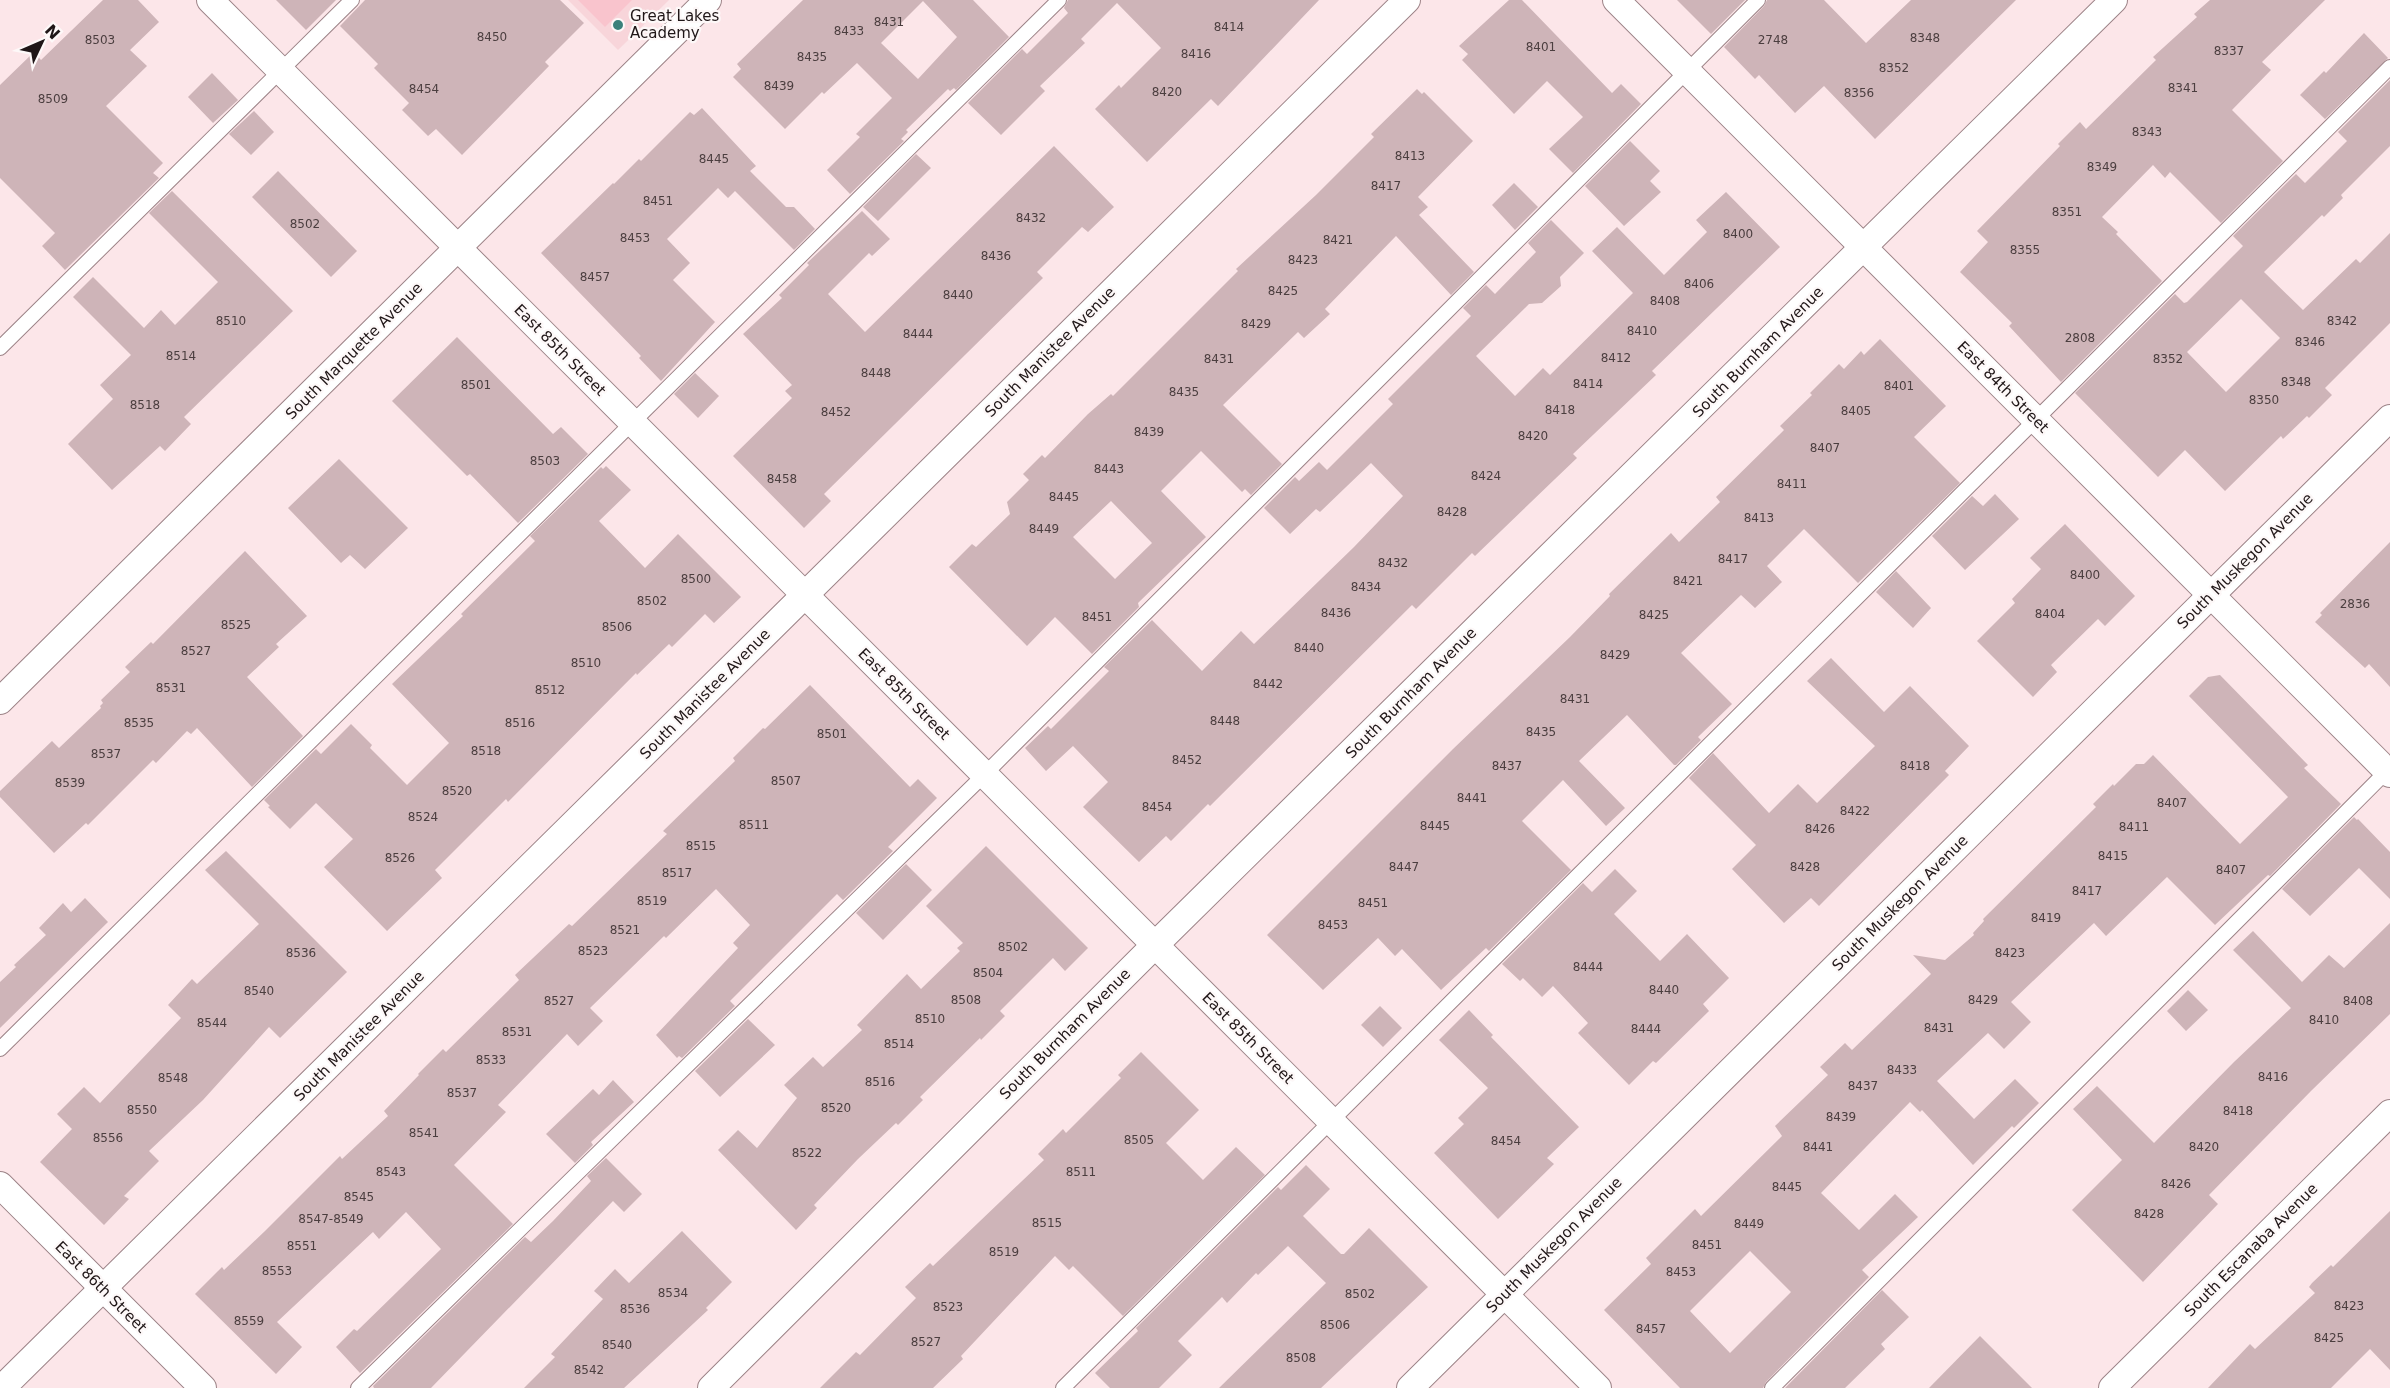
<svg xmlns="http://www.w3.org/2000/svg" width="2390" height="1388" font-family="'DejaVu Sans',sans-serif">
<style>
.built{fill:#f8d5da}
.green{fill:#f9c4cd}
.building{fill:#ceb4b8;fill-rule:evenodd}
.lines{fill:none;stroke-linecap:round;stroke-linejoin:round}
.service-casing{stroke:#9c8387;stroke-width:16}
.minor-casing{stroke:#9c8387;stroke-width:28}
.service{stroke:#fff;stroke-width:14}
.minor{stroke:#fff;stroke-width:26}
.poi-dot{fill:#3a817b;stroke:#fdf8f8;stroke-width:2}
.labels{text-anchor:middle;stroke-width:4.5;stroke-linejoin:round;paint-order:stroke}
.number-label{font-size:12px;fill:#4b3e3f}
.poi-label{font-size:15px;fill:#1f1617;stroke:#fdf8f8;text-anchor:start}
.street-label{font-size:15px;fill:#1f1617;stroke:#fdf8f8}
</style>
<rect width="100%" height="100%" fill="#fce6e9"/>
<path class="built" d="M568,0H669L618,50Z"/>
<path class="green" d="M578,0H632L605,27Z"/>
<g class="building">
<path d="M103,0H138L159,22L130,50L147,66L106,106L163,163L153,173L159,178L65,270L42,246L55,233L0,178V85L34,52L41,60Z"/>
<path d="M276,0H336L306,30Z"/>
<path d="M365,0H560L584,23L545,62L549,66L462,155L436,129L428,136L402,110L409,103L374,68L378,64L340,26Z"/>
<path d="M803,0H973L1009,37L956,90L954,88L950,91L948,89L906,130L908,132L901,139L904,141L850,194L827,170L860,137L856,134L892,98L857,63L824,94L822,92L785,129L733,77L741,69L737,64ZM923,1L957,37L918,79L881,43Z"/>
<path d="M1068,0H1319L1218,106L1211,99L1147,162L1095,109L1119,85L1121,88L1161,48L1117,3L1081,39L1085,43L1040,86L1045,91L1001,135L968,103L1022,49L1027,54L1068,13L1064,8Z"/>
<path d="M1509,0H1522L1612,93L1621,84L1641,104L1573,173L1549,149L1583,117L1547,81L1514,114L1462,60L1468,54L1459,46Z"/>
<path d="M1677,0H1745L1711,34Z"/>
<path d="M1767,0H1824L1866,43L1911,0H2016L1875,139L1824,86L1795,113L1759,75L1755,79L1724,47L1764,6Z"/>
<path d="M2210,0H2325L2262,62L2271,70L2232,110L2283,161L2221,223L2170,172L2165,178L2153,165L2102,217L2118,232L2116,234L2162,281L2061,382L2009,326L2012,323L1960,272L1988,242L1977,231L2060,146L2058,144L2080,122L2086,129L2156,60L2153,57L2197,17L2194,14Z"/>
<path d="M2364,33L2388,58L2325,119L2300,95L2324,71L2326,73Z"/>
<path d="M212,73L238,100L213,123L188,97Z"/>
<path d="M2390,80V146L2341,195L2343,198L2324,217L2322,215L2264,272L2303,310L2356,259L2360,263L2390,233V323L2325,388L2332,395L2309,418L2307,416L2283,439L2281,436L2225,491L2185,450L2158,477L2075,393L2175,294L2184,303L2187,302L2243,246L2233,236L2296,174L2305,183L2347,141L2338,132ZM2241,299L2280,338L2226,392L2187,352Z"/>
<path d="M1417,89L1422,94L1424,92L1473,141L1418,197L1428,207L1419,215L1474,272L1451,295L1396,236L1325,309L1330,314L1304,338L1298,332L1223,405L1282,464L1251,495L1245,489L1242,492L1201,451L1161,491L1206,537L1138,603L1139,607L1092,654L1055,617L1027,646L949,567L972,544L976,547L1010,514L1007,502L1029,480L1023,474L1042,455L1045,458L1088,414L1111,394L1113,396L1238,271L1236,269L1316,195L1374,137L1371,134ZM1111,501L1152,543L1115,579L1073,537Z"/>
<path d="M702,108L756,166L750,171L786,207H794L815,229L794,250L735,191L728,198L718,188L667,239L690,263L673,280L715,322L661,381L639,358L641,356L541,253L613,183L614,184L639,159L641,161L690,112L694,115Z"/>
<path d="M254,111L274,132L251,155L229,134Z"/>
<path d="M1630,141L1660,171L1650,181L1661,192L1624,226L1585,186Z"/>
<path d="M1054,146L1114,207L1088,232L1082,227L1037,272L1043,278L824,494L831,501L804,528L733,456L792,398L785,391L792,385L743,334L782,298L779,295L809,265L807,263L862,211L890,239L872,256L869,253L828,294L865,332Z"/>
<path d="M916,154L931,168L878,221L863,207Z"/>
<path d="M278,171L357,251L331,277L252,197Z"/>
<path d="M1514,183L1538,207L1515,230L1492,205Z"/>
<path d="M172,191L293,311L184,417L191,424L165,451L160,446L112,490L68,444L113,399L100,385L131,355L73,297L93,277L144,328L161,310L175,325L218,282L149,213Z"/>
<path d="M1726,192L1780,247L1652,371L1656,375L1573,454L1577,458L1555,479L1475,556L1472,553L1416,609L1412,605L1210,806L1208,804L1171,841L1166,836L1139,862L1083,807L1108,782L1073,746L1046,771L1025,748L1048,726L1051,729L1109,671L1104,667L1152,620L1202,671L1241,631L1254,644L1354,547L1403,496L1371,463L1320,512L1316,509L1290,534L1264,508L1295,477L1299,481L1319,462L1327,470L1393,404L1388,399L1471,316L1463,308L1486,285L1495,294L1536,252L1528,243L1551,220L1584,253L1560,277L1561,286L1542,303L1529,304L1476,356L1515,396L1543,368L1550,375L1633,293L1592,251L1617,227L1664,275L1707,232L1696,220Z"/>
<path d="M457,337L553,434L561,427L588,454L518,523L470,474L467,476L392,401Z"/>
<path d="M1880,339L1946,406L1914,437L1960,483L1858,583L1804,529L1767,566L1782,582L1755,608L1741,595L1681,653L1732,704L1698,737L1701,740L1676,765H1674L1627,715L1579,761L1625,808L1606,826L1563,780L1522,821L1571,870L1489,951L1486,948L1441,990L1402,949L1395,956L1378,938L1323,990L1267,935L1453,749L1570,637L1610,596L1609,594L1671,533L1679,542L1720,502L1716,497L1784,430L1780,426L1812,395L1810,393L1839,364L1844,369L1861,351L1864,355Z"/>
<path d="M695,373L719,396L698,418L674,394Z"/>
<path d="M339,459L408,528L365,569L350,555L341,563L288,508Z"/>
<path d="M606,466L631,490L599,521L645,568L678,534L741,597L714,623L705,614L672,647L669,644L637,675L636,673L508,802L506,799L435,870L442,878L387,931L324,867L353,839L316,803L290,829L268,807L270,806L264,800L316,749L321,754L351,724L372,745L370,748L407,785L449,743L392,684L463,616L461,614L535,541L530,536L601,467L603,469Z"/>
<path d="M1995,494L2019,519L1965,570L1932,536L1972,496L1983,506Z"/>
<path d="M2065,524L2135,596L2105,626L2098,619L2051,665L2057,672L2033,697L1977,641L2015,603L2012,599L2041,569L2030,558Z"/>
<path d="M2390,542V687L2369,664L2365,668L2315,622L2322,615L2320,613Z"/>
<path d="M245,551L307,616L276,644L279,647L247,677L303,736L252,787L197,728L191,734L187,731L156,763L153,760L88,825L86,823L54,853L0,797V791L52,741L59,748L101,708L100,706L103,703L101,700L130,672L125,667L151,642L153,644Z"/>
<path d="M1896,571L1931,608L1913,628L1876,592Z"/>
<path d="M1831,658L1884,712L1910,686L1969,746L1945,771L1949,775L1819,906L1811,898L1784,923L1732,869L1756,845L1689,778L1713,753L1769,813L1798,784L1817,803L1875,746L1807,681Z"/>
<path d="M2220,675L2308,765L2304,768L2341,804L2270,876L2268,875L2215,925L2167,877L2106,936L2094,923L2011,1002L2031,1022L2004,1049L1988,1033L1937,1081L1974,1119L2015,1079L2039,1103L2014,1128L2012,1126L1973,1165L1922,1110L1920,1112L1910,1102L1821,1193L1859,1230L1895,1194L1918,1217L1862,1270L1869,1277L1766,1382L1763,1388H1680L1604,1310L1651,1264L1646,1258L1695,1209L1701,1216L1782,1136L1775,1126L1828,1075L1820,1067L1845,1043L1852,1050L1931,974L1913,955L1945,960L1974,935L1973,933L1984,921L1983,919L2096,807L2093,804L2113,784L2114,786L2136,764H2144L2153,755L2240,844L2288,797L2189,696L2208,677ZM1750,1251L1791,1292L1730,1353L1690,1311Z"/>
<path d="M810,685L910,787L918,779L937,798L888,847L893,851L843,900L837,894L730,1001L735,1006L682,1058L679,1056L677,1058L656,1035L738,948L733,943L750,925L716,889L666,938L664,936L590,1008L603,1021L578,1046L567,1034L498,1105L506,1112L454,1165L513,1224L360,1373L336,1347L354,1329L357,1331L441,1249L406,1212L379,1239L373,1232L277,1322L302,1347L276,1374L195,1294L222,1267L224,1270L265,1231L340,1156L342,1159L388,1116L384,1111L419,1075L418,1074L443,1049L446,1052L519,980L515,975L569,924L572,926L667,834L663,831L735,761L733,758L763,728L765,729Z"/>
<path d="M2354,817L2357,820L2358,819L2390,852V899L2359,868L2310,916L2282,889Z"/>
<path d="M986,846L1088,948L1065,971L1053,958L1000,1011L1005,1016L981,1040L980,1038L920,1097L923,1100L898,1125L896,1123L858,1159L814,1205L817,1208L796,1230L718,1150L738,1130L757,1148L797,1098L784,1085L813,1057L823,1067L862,1030L857,1025L907,974L921,989L960,951L957,948L963,943L926,906Z"/>
<path d="M226,851L347,972L280,1038L269,1027L203,1100L149,1151L159,1161L124,1196L129,1199L104,1225L40,1162L72,1129L57,1114L84,1087L100,1103L181,1018L168,1005L192,979L197,984L259,924L205,870Z"/>
<path d="M906,864L932,890L883,940L856,913Z"/>
<path d="M1615,869L1637,891L1614,914L1660,961L1687,934L1729,978L1703,1004L1709,1011L1656,1063L1653,1061L1629,1085L1578,1033L1588,1023L1553,986L1542,997L1523,978L1520,981L1502,964L1583,883L1592,892Z"/>
<path d="M85,898L108,922L0,1028V982L16,967L14,965L46,935L39,928L63,903L71,912Z"/>
<path d="M2390,923V1014L2311,1091L2209,1195L2218,1204L2143,1282L2072,1210L2122,1160L2073,1109L2097,1086L2154,1143L2234,1062L2291,1008L2233,950L2253,931L2302,982L2329,955L2344,968Z"/>
<path d="M2188,990L2208,1010L2186,1031L2167,1011Z"/>
<path d="M1380,1006L1402,1028L1383,1047L1361,1025Z"/>
<path d="M1469,1010L1493,1035L1491,1037L1579,1127L1547,1158L1554,1164L1498,1219L1434,1153L1464,1124L1458,1118L1488,1088L1439,1040Z"/>
<path d="M748,1019L775,1045L720,1097L695,1071Z"/>
<path d="M1141,1052L1199,1110L1166,1143L1203,1180L1236,1147L1265,1175L1123,1316L1073,1266L1069,1270L1055,1256L961,1356L963,1359L933,1388H820L856,1352L860,1355L916,1298L905,1287L930,1263L933,1266L1044,1160L1038,1154L1063,1129L1066,1133L1121,1078L1118,1075Z"/>
<path d="M613,1080L634,1102L591,1142L593,1145L575,1163L546,1134L593,1089L599,1095Z"/>
<path d="M606,1158L642,1194L624,1212L613,1201L431,1388H374L373,1386L525,1237L531,1242L553,1221L591,1181L587,1176Z"/>
<path d="M1306,1165L1330,1189L1303,1216L1341,1254H1344L1369,1228L1428,1287L1321,1388H1219L1326,1283L1288,1246L1258,1275L1256,1273L1227,1303L1222,1297L1178,1341L1192,1355L1159,1388H1110L1095,1373L1138,1331L1136,1328L1278,1187L1281,1190Z"/>
<path d="M2390,1211V1370L2370,1349L2331,1388H2208L2250,1344L2255,1349L2315,1293L2309,1287L2312,1283L2331,1265L2333,1267Z"/>
<path d="M682,1231L732,1282L706,1308L708,1310L624,1388H524L555,1357L551,1354L603,1299L594,1291L615,1269L629,1283Z"/>
<path d="M1882,1290L1909,1317L1881,1344L1885,1349L1845,1388H1785Z"/>
<path d="M1980,1336L2032,1388H1929Z"/>
</g>
<g class="lines">
<defs>
<g id="service">
<path d="M0,348L352,0"/>
<path d="M0,1049L1059,0"/>
<path d="M358,1388L984,775L1758,0"/>
<path d="M1063,1388L2390,67"/>
<path d="M1772,1388L2387,771"/>
</g>
<g id="minor">
<path d="M210,0L1598,1388"/>
<path d="M1616,0L2390,774"/>
<path d="M0,701L708,0"/>
<path d="M0,1185L203,1388"/>
<path d="M2,1388L1407,0"/>
<path d="M711,1388L1155,945L2114,0"/>
<path d="M1410,1388L2390,418"/>
<path d="M2112,1388L2390,1113"/>
</g>
</defs>
<use href="#service" class="service-casing"/>
<use href="#minor" class="minor-casing"/>
<use href="#service" class="service"/>
<use href="#minor" class="minor"/>
</g>
<circle class="poi-dot" cx="618" cy="25" r="6"/>
<g class="labels">
<g class="number-label">
<text x="889" y="26">8431</text>
<text x="1229" y="31">8414</text>
<text x="849" y="35">8433</text>
<text x="492" y="41">8450</text>
<text x="1925" y="42">8348</text>
<text x="100" y="44">8503</text>
<text x="1773" y="44">2748</text>
<text x="1541" y="51">8401</text>
<text x="2229" y="55">8337</text>
<text x="1196" y="58">8416</text>
<text x="812" y="61">8435</text>
<text x="1894" y="72">8352</text>
<text x="779" y="90">8439</text>
<text x="2183" y="92">8341</text>
<text x="424" y="93">8454</text>
<text x="1167" y="96">8420</text>
<text x="1859" y="97">8356</text>
<text x="53" y="103">8509</text>
<text x="2147" y="136">8343</text>
<text x="1410" y="160">8413</text>
<text x="714" y="163">8445</text>
<text x="2102" y="171">8349</text>
<text x="1386" y="190">8417</text>
<text x="658" y="205">8451</text>
<text x="2067" y="216">8351</text>
<text x="1031" y="222">8432</text>
<text x="305" y="228">8502</text>
<text x="1738" y="238">8400</text>
<text x="635" y="242">8453</text>
<text x="1338" y="244">8421</text>
<text x="2025" y="254">8355</text>
<text x="996" y="260">8436</text>
<text x="1303" y="264">8423</text>
<text x="595" y="281">8457</text>
<text x="1699" y="288">8406</text>
<text x="1283" y="295">8425</text>
<text x="958" y="299">8440</text>
<text x="1665" y="305">8408</text>
<text x="231" y="325">8510</text>
<text x="2342" y="325">8342</text>
<text x="1256" y="328">8429</text>
<text x="1642" y="335">8410</text>
<text x="918" y="338">8444</text>
<text x="2080" y="342">2808</text>
<text x="2310" y="346">8346</text>
<text x="181" y="360">8514</text>
<text x="1616" y="362">8412</text>
<text x="1219" y="363">8431</text>
<text x="2168" y="363">8352</text>
<text x="876" y="377">8448</text>
<text x="2296" y="386">8348</text>
<text x="1588" y="388">8414</text>
<text x="476" y="389">8501</text>
<text x="1899" y="390">8401</text>
<text x="1184" y="396">8435</text>
<text x="2264" y="404">8350</text>
<text x="145" y="409">8518</text>
<text x="1560" y="414">8418</text>
<text x="1856" y="415">8405</text>
<text x="836" y="416">8452</text>
<text x="1149" y="436">8439</text>
<text x="1533" y="440">8420</text>
<text x="1825" y="452">8407</text>
<text x="545" y="465">8503</text>
<text x="1109" y="473">8443</text>
<text x="1486" y="480">8424</text>
<text x="782" y="483">8458</text>
<text x="1792" y="488">8411</text>
<text x="1064" y="501">8445</text>
<text x="1452" y="516">8428</text>
<text x="1759" y="522">8413</text>
<text x="1044" y="533">8449</text>
<text x="1733" y="563">8417</text>
<text x="1393" y="567">8432</text>
<text x="2085" y="579">8400</text>
<text x="696" y="583">8500</text>
<text x="1688" y="585">8421</text>
<text x="1366" y="591">8434</text>
<text x="652" y="605">8502</text>
<text x="2355" y="608">2836</text>
<text x="1336" y="617">8436</text>
<text x="2050" y="618">8404</text>
<text x="1654" y="619">8425</text>
<text x="1097" y="621">8451</text>
<text x="236" y="629">8525</text>
<text x="617" y="631">8506</text>
<text x="1309" y="652">8440</text>
<text x="196" y="655">8527</text>
<text x="1615" y="659">8429</text>
<text x="586" y="667">8510</text>
<text x="1268" y="688">8442</text>
<text x="171" y="692">8531</text>
<text x="550" y="694">8512</text>
<text x="1575" y="703">8431</text>
<text x="1225" y="725">8448</text>
<text x="139" y="727">8535</text>
<text x="520" y="727">8516</text>
<text x="1541" y="736">8435</text>
<text x="832" y="738">8501</text>
<text x="486" y="755">8518</text>
<text x="106" y="758">8537</text>
<text x="1187" y="764">8452</text>
<text x="1507" y="770">8437</text>
<text x="1915" y="770">8418</text>
<text x="786" y="785">8507</text>
<text x="70" y="787">8539</text>
<text x="457" y="795">8520</text>
<text x="1472" y="802">8441</text>
<text x="2172" y="807">8407</text>
<text x="1157" y="811">8454</text>
<text x="1855" y="815">8422</text>
<text x="423" y="821">8524</text>
<text x="754" y="829">8511</text>
<text x="1435" y="830">8445</text>
<text x="2134" y="831">8411</text>
<text x="1820" y="833">8426</text>
<text x="701" y="850">8515</text>
<text x="2113" y="860">8415</text>
<text x="400" y="862">8526</text>
<text x="1404" y="871">8447</text>
<text x="1805" y="871">8428</text>
<text x="2231" y="874">8407</text>
<text x="677" y="877">8517</text>
<text x="2087" y="895">8417</text>
<text x="652" y="905">8519</text>
<text x="1373" y="907">8451</text>
<text x="2046" y="922">8419</text>
<text x="1333" y="929">8453</text>
<text x="625" y="934">8521</text>
<text x="1013" y="951">8502</text>
<text x="593" y="955">8523</text>
<text x="301" y="957">8536</text>
<text x="2010" y="957">8423</text>
<text x="1588" y="971">8444</text>
<text x="988" y="977">8504</text>
<text x="1664" y="994">8440</text>
<text x="259" y="995">8540</text>
<text x="966" y="1004">8508</text>
<text x="1983" y="1004">8429</text>
<text x="559" y="1005">8527</text>
<text x="2358" y="1005">8408</text>
<text x="930" y="1023">8510</text>
<text x="2324" y="1024">8410</text>
<text x="212" y="1027">8544</text>
<text x="1939" y="1032">8431</text>
<text x="1646" y="1033">8444</text>
<text x="517" y="1036">8531</text>
<text x="899" y="1048">8514</text>
<text x="491" y="1064">8533</text>
<text x="1902" y="1074">8433</text>
<text x="2273" y="1081">8416</text>
<text x="173" y="1082">8548</text>
<text x="880" y="1086">8516</text>
<text x="1863" y="1090">8437</text>
<text x="462" y="1097">8537</text>
<text x="836" y="1112">8520</text>
<text x="142" y="1114">8550</text>
<text x="2238" y="1115">8418</text>
<text x="1841" y="1121">8439</text>
<text x="424" y="1137">8541</text>
<text x="108" y="1142">8556</text>
<text x="1139" y="1144">8505</text>
<text x="1506" y="1145">8454</text>
<text x="1818" y="1151">8441</text>
<text x="2204" y="1151">8420</text>
<text x="807" y="1157">8522</text>
<text x="391" y="1176">8543</text>
<text x="1081" y="1176">8511</text>
<text x="2176" y="1188">8426</text>
<text x="1787" y="1191">8445</text>
<text x="359" y="1201">8545</text>
<text x="2149" y="1218">8428</text>
<text x="331" y="1223">8547-8549</text>
<text x="1047" y="1227">8515</text>
<text x="1749" y="1228">8449</text>
<text x="1707" y="1249">8451</text>
<text x="302" y="1250">8551</text>
<text x="1004" y="1256">8519</text>
<text x="277" y="1275">8553</text>
<text x="1681" y="1276">8453</text>
<text x="673" y="1297">8534</text>
<text x="1360" y="1298">8502</text>
<text x="2349" y="1310">8423</text>
<text x="948" y="1311">8523</text>
<text x="635" y="1313">8536</text>
<text x="249" y="1325">8559</text>
<text x="1335" y="1329">8506</text>
<text x="1651" y="1333">8457</text>
<text x="2329" y="1342">8425</text>
<text x="926" y="1346">8527</text>
<text x="617" y="1349">8540</text>
<text x="1301" y="1362">8508</text>
<text x="589" y="1374">8542</text>
</g>
<g class="poi-label">
<text x="630" y="21">Great Lakes<tspan x="630" dy="17">Academy</tspan></text>
</g>
<g class="street-label">
<text transform="translate(560 350) rotate(45)" y="5">East 85th Street</text>
<text transform="translate(354 351) rotate(-45)" y="5">South Marquette Avenue</text>
<text transform="translate(1050 352) rotate(-45)" y="5">South Manistee Avenue</text>
<text transform="translate(1758 352) rotate(-45)" y="5">South Burnham Avenue</text>
<text transform="translate(2003 387) rotate(45)" y="5">East 84th Street</text>
<text transform="translate(2245 561) rotate(-45)" y="5">South Muskegon Avenue</text>
<text transform="translate(1411 693) rotate(-45)" y="5">South Burnham Avenue</text>
<text transform="translate(705 694) rotate(-45)" y="5">South Manistee Avenue</text>
<text transform="translate(904 694) rotate(45)" y="5">East 85th Street</text>
<text transform="translate(1900 903) rotate(-45)" y="5">South Muskegon Avenue</text>
<text transform="translate(1065 1034) rotate(-45)" y="5">South Burnham Avenue</text>
<text transform="translate(359 1036) rotate(-45)" y="5">South Manistee Avenue</text>
<text transform="translate(1248 1038) rotate(45)" y="5">East 85th Street</text>
<text transform="translate(1554 1245) rotate(-45)" y="5">South Muskegon Avenue</text>
<text transform="translate(2251 1250) rotate(-45)" y="5">South Escanaba Avenue</text>
<text transform="translate(101 1287) rotate(45)" y="5">East 86th Street</text>
</g>
</g>
<g transform="translate(42 42) rotate(46)" stroke="#fdf8f8" stroke-width="4.5" paint-order="stroke">
<path d="M0-4.5L10 22L0 15L-10 22Z" fill="#1f1617"/>
<text y="-9" font-size="16" font-weight="bold" text-anchor="middle" fill="#1f1617">N</text>
</g>
</svg>
